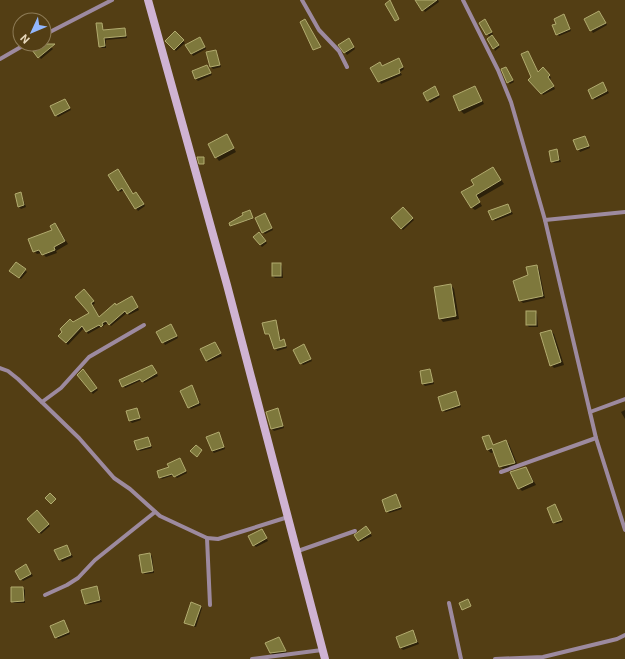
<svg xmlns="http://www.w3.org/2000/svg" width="625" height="659" font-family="Roboto,sans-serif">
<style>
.shadow{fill:#0007}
.building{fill:#7e783c;stroke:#b2ab6f}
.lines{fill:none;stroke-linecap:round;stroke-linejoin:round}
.street{stroke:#9d8a9f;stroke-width:4}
.secondary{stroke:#cfb3d3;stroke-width:8}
</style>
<rect width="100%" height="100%" fill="#533e14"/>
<g class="shadow">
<path d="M416,0H438L439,2L425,12Z"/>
<path d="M601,14L607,25L593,33L585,20Z"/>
<path d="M565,18L571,31L559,36L557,34V24Z"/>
<path d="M481,23H487L493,34L491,36L500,47L495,51L490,38Z"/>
<path d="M102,24L104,31L125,29L127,38L106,40V48H102L100,46Z"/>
<path d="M175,33L185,43L176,51L166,41Z"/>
<path d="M45,41L53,49L41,59L34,51L44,44Z"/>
<path d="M202,41L206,49L193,56L187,46Z"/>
<path d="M350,41L355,49L347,55L339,45Z"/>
<path d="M216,51L221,67L213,69L211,67Z"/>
<path d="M528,52L538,72L543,68L551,78L550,79L555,89L543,95L532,77Z"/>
<path d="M399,59L404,69L400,72L402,75L381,84L372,68L380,63L383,67Z"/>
<path d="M207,66L212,75L198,81L196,79Z"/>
<path d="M506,68L514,82L510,84L508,82Z"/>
<path d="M602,83L609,93L595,100L593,98Z"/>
<path d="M475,87L484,104L464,114L460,110Z"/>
<path d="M436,90L440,97L430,103L424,93Z"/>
<path d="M65,100L71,110L58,117L56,115Z"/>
<path d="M227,136L236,152L219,161L216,157Z"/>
<path d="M585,137L590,148L580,152L575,141Z"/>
<path d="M557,150L561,162L554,163L552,161Z"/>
<path d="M493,168L504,184L478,199L482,206L475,210L471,207L476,185Z"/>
<path d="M120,172L133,195L136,193L145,206L138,211L124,190L120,192L118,190Z"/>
<path d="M21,193L26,207L21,209L19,207Z"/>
<path d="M508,205L513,214L495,221L493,219Z"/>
<path d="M403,208L414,220L403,230L392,218Z"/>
<path d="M250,212L253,219L231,225Z"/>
<path d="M266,216L273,230L265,234L263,232Z"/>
<path d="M55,224L68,244L56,251L57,253L46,257L42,253L37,254L34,251L53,231Z"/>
<path d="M261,236L267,243L262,247L260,245Z"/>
<path d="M273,264H280L282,266L283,278H275L273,276Z"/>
<path d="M537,266L539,269L545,298L523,303L520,300L529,275Z"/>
<path d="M25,270L27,272L21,279L13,273Z"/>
<path d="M451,285L454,289L459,319L443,322L440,318Z"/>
<path d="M84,290L95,303L93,305L99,318L116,306L133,299L139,310L129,315L127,313L111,326L108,323L103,326L104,328L102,326L88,334L84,328L68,345L59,336L73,323L91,314Z"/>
<path d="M535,312L537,314L538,327H529L527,325Z"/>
<path d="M275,321L281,341H284L287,348L277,351L271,335L266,334Z"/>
<path d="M173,328L178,338L165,345L158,332Z"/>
<path d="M551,331L554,334L564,365L554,368L551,365Z"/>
<path d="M215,343L222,356L208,362L206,360Z"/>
<path d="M304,346L312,361L303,365L301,363Z"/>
<path d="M154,368L158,376L144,383L142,380L125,388L120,381Z"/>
<path d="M430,370L434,384L425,386L423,384Z"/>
<path d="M85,372L98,390L93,394L91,392Z"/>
<path d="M193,389L201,405L191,409L189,407Z"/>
<path d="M456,392L461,407L445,412L443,410Z"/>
<path d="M136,409L141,420L132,423L130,421Z"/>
<path d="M277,410L284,428L274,431L272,429Z"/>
<path d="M625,410V419L621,412Z"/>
<path d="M218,433L225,449L214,453L212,451Z"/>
<path d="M488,436L494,446L506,441L509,444L518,466L503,469L500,466L494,452L491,453L488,450Z"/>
<path d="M148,438L152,448L140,451L138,449Z"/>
<path d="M180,459L187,473L177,478L174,475L162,479L160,477Z"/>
<path d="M526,468L536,485L522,491L519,488Z"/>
<path d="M396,496L402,509L389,513L387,511Z"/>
<path d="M555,506L563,522L556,524L554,522Z"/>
<path d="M37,512L50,526L41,534L28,519Z"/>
<path d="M366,527L372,536L360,542L358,540Z"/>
<path d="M262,530L268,541L256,547L254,545Z"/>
<path d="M67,546L73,557L62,562L56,551Z"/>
<path d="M150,554L152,556L154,573L145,574L143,572Z"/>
<path d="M26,566L33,576L23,581L21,579Z"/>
<path d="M96,587L102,602L88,605L86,603Z"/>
<path d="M23,588L25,590V603H14L12,601Z"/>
<path d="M200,606L202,608L196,627L187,624L185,622Z"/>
<path d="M64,621L70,634L58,639L56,637Z"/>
<path d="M413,632L419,644L403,650L401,648Z"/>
<path d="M280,640L287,653L273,655L271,653Z"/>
</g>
<g class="building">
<path d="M390,0L399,19L395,21L385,4Z"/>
<path d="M415,0H437L422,11Z"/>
<path d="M599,11L606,23L590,31L584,19Z"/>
<path d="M564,14L570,29L556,35L552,25L556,24L554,19Z"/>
<path d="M305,19L321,47L313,50L300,22Z"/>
<path d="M485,19L492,32L486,35L479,23Z"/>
<path d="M96,23H102L103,30L125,28L126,36L104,38L105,46L99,47Z"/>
<path d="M175,31L184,40L174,50L165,41Z"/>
<path d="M492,35L499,45L493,49L487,39Z"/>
<path d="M200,37L205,47L191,54L185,45Z"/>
<path d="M349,38L354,47L344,53L338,45Z"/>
<path d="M40,44H55L38,58L32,50Z"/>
<path d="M216,50L220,65L210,67L206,52Z"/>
<path d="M528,51L538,72L543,67L550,75L548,77L554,86L541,94L528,80L531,77L521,54Z"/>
<path d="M399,58L403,67L399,69L400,73L378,82L370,68L380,62L382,66Z"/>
<path d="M207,65L211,73L195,79L192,71Z"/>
<path d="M506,67L513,80L507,83L501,69Z"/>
<path d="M603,82L607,91L592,99L588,90Z"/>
<path d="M435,86L439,95L427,101L423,93Z"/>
<path d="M475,86L482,101L459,111L453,96Z"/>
<path d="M65,99L70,108L55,116L50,106Z"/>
<path d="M227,134L234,148L215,158L208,144Z"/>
<path d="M585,136L589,146L577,150L573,140Z"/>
<path d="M557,149L559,160L551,162L549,151Z"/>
<path d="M197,157H204V164H199Z"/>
<path d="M493,167L501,180L476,195L480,202L471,208L461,192L474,185L471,180Z"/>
<path d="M118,169L133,194L136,192L144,204L135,209L122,188L118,191L108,175Z"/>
<path d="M21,192L24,205L18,207L15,194Z"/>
<path d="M508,204L511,212L492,220L488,211Z"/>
<path d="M403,207L413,218L401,229L391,218Z"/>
<path d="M250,210L253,218L230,226L229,223L243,215L242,213Z"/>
<path d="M265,213L272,228L262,233L255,218Z"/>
<path d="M55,223L65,241L54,247L55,250L42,255L39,250L33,252L28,239L52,230L50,226Z"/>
<path d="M259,232L266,241L260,245L253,237Z"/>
<path d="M16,262L26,269L19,278L9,271Z"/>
<rect x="272" y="263" width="9" height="13"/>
<path d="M537,265L543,296L519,301L513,281L528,275L526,267Z"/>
<path d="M451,284L456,316L439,319L434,287Z"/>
<path d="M84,289L94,301L91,303L99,317L115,303L116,305L132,296L138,307L127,314L125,311L109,325L106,321L102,323L103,325L101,327L99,325L86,332L82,326L66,343L58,336L62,332L60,329L70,319L73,322L89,313L75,297Z"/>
<rect x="526" y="311" width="10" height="14"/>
<path d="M276,320L280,341L284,339L286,346L274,349L269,334H265L262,323Z"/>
<path d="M171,324L177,336L162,343L156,332Z"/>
<path d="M551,330L561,362L550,366L540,333Z"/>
<path d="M215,342L221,353L206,361L200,349Z"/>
<path d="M304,344L311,359L300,364L293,350Z"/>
<path d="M152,365L157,373L142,382L140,379L122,387L119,380Z"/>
<path d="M83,369L97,388L91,392L77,375Z"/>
<path d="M430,369L433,382L422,384L420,371Z"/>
<path d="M192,385L199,403L188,408L180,391Z"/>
<path d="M456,391L460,405L442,411L438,397Z"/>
<path d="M137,408L140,418L129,421L126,411Z"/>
<path d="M278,408L283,426L271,429L266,412Z"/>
<path d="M219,432L224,447L212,451L206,437Z"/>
<path d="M489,435L493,445L506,440L515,463L499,467L492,448L487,450L482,437Z"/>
<path d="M148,437L151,446L137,450L134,441Z"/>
<path d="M196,445L202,450L197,457L190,451Z"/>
<path d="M180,458L186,471L174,477L172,474L159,478L157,471L169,467L167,464Z"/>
<path d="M526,467L533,482L518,489L510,472Z"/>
<path d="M50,493L56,499L51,504L45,498Z"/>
<path d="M396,494L401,507L386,512L382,500Z"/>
<path d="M555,504L562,520L553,523L547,508Z"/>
<path d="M37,510L49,524L39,533L27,519Z"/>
<path d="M366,526L371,533L358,541L354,535Z"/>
<path d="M262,529L267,538L253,546L248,536Z"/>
<path d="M67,545L71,555L59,560L54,550Z"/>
<path d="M150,553L153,571L142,573L139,555Z"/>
<path d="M26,564L31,574L20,580L15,571Z"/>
<path d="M97,586L100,600L85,604L81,590Z"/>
<path d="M11,587H23L24,601L11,602Z"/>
<path d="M468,599L471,606L462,610L459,603Z"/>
<path d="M191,602L201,606L194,626L184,623Z"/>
<path d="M64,620L69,632L55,638L50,626Z"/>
<path d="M413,630L417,642L400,648L396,637Z"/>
<path d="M279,637L286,651L270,653L265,643Z"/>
</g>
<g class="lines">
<g class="street">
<path d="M302,0L319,30L339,51L347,67"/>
<path d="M463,0L498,70L511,102L545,220L596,438L625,530"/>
<path d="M44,35L112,0"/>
<path d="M0,59L26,44"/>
<path d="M545,220L625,212"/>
<path d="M0,368L8,371L18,379L79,438L114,478L130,489L160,516L207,538L218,539L288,517"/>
<path d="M42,402L61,388L89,357L144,325"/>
<path d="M590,412L625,399"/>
<path d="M501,472L596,438"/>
<path d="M207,538L210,605"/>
<path d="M298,551L355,531"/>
<path d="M45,595L67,585L78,578L95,560L155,512"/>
<path d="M449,603L461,659"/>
<path d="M252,659L322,650"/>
<path d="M495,659L543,657L617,639L625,635"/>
</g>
<path class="secondary" d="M148,0L227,285L325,659"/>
</g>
<g transform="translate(32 32) rotate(226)"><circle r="19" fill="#533e14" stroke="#8d7b56"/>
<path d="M0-3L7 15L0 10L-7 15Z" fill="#92b7fd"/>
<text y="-6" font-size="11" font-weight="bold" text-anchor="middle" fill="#e5d6ba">N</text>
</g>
</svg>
